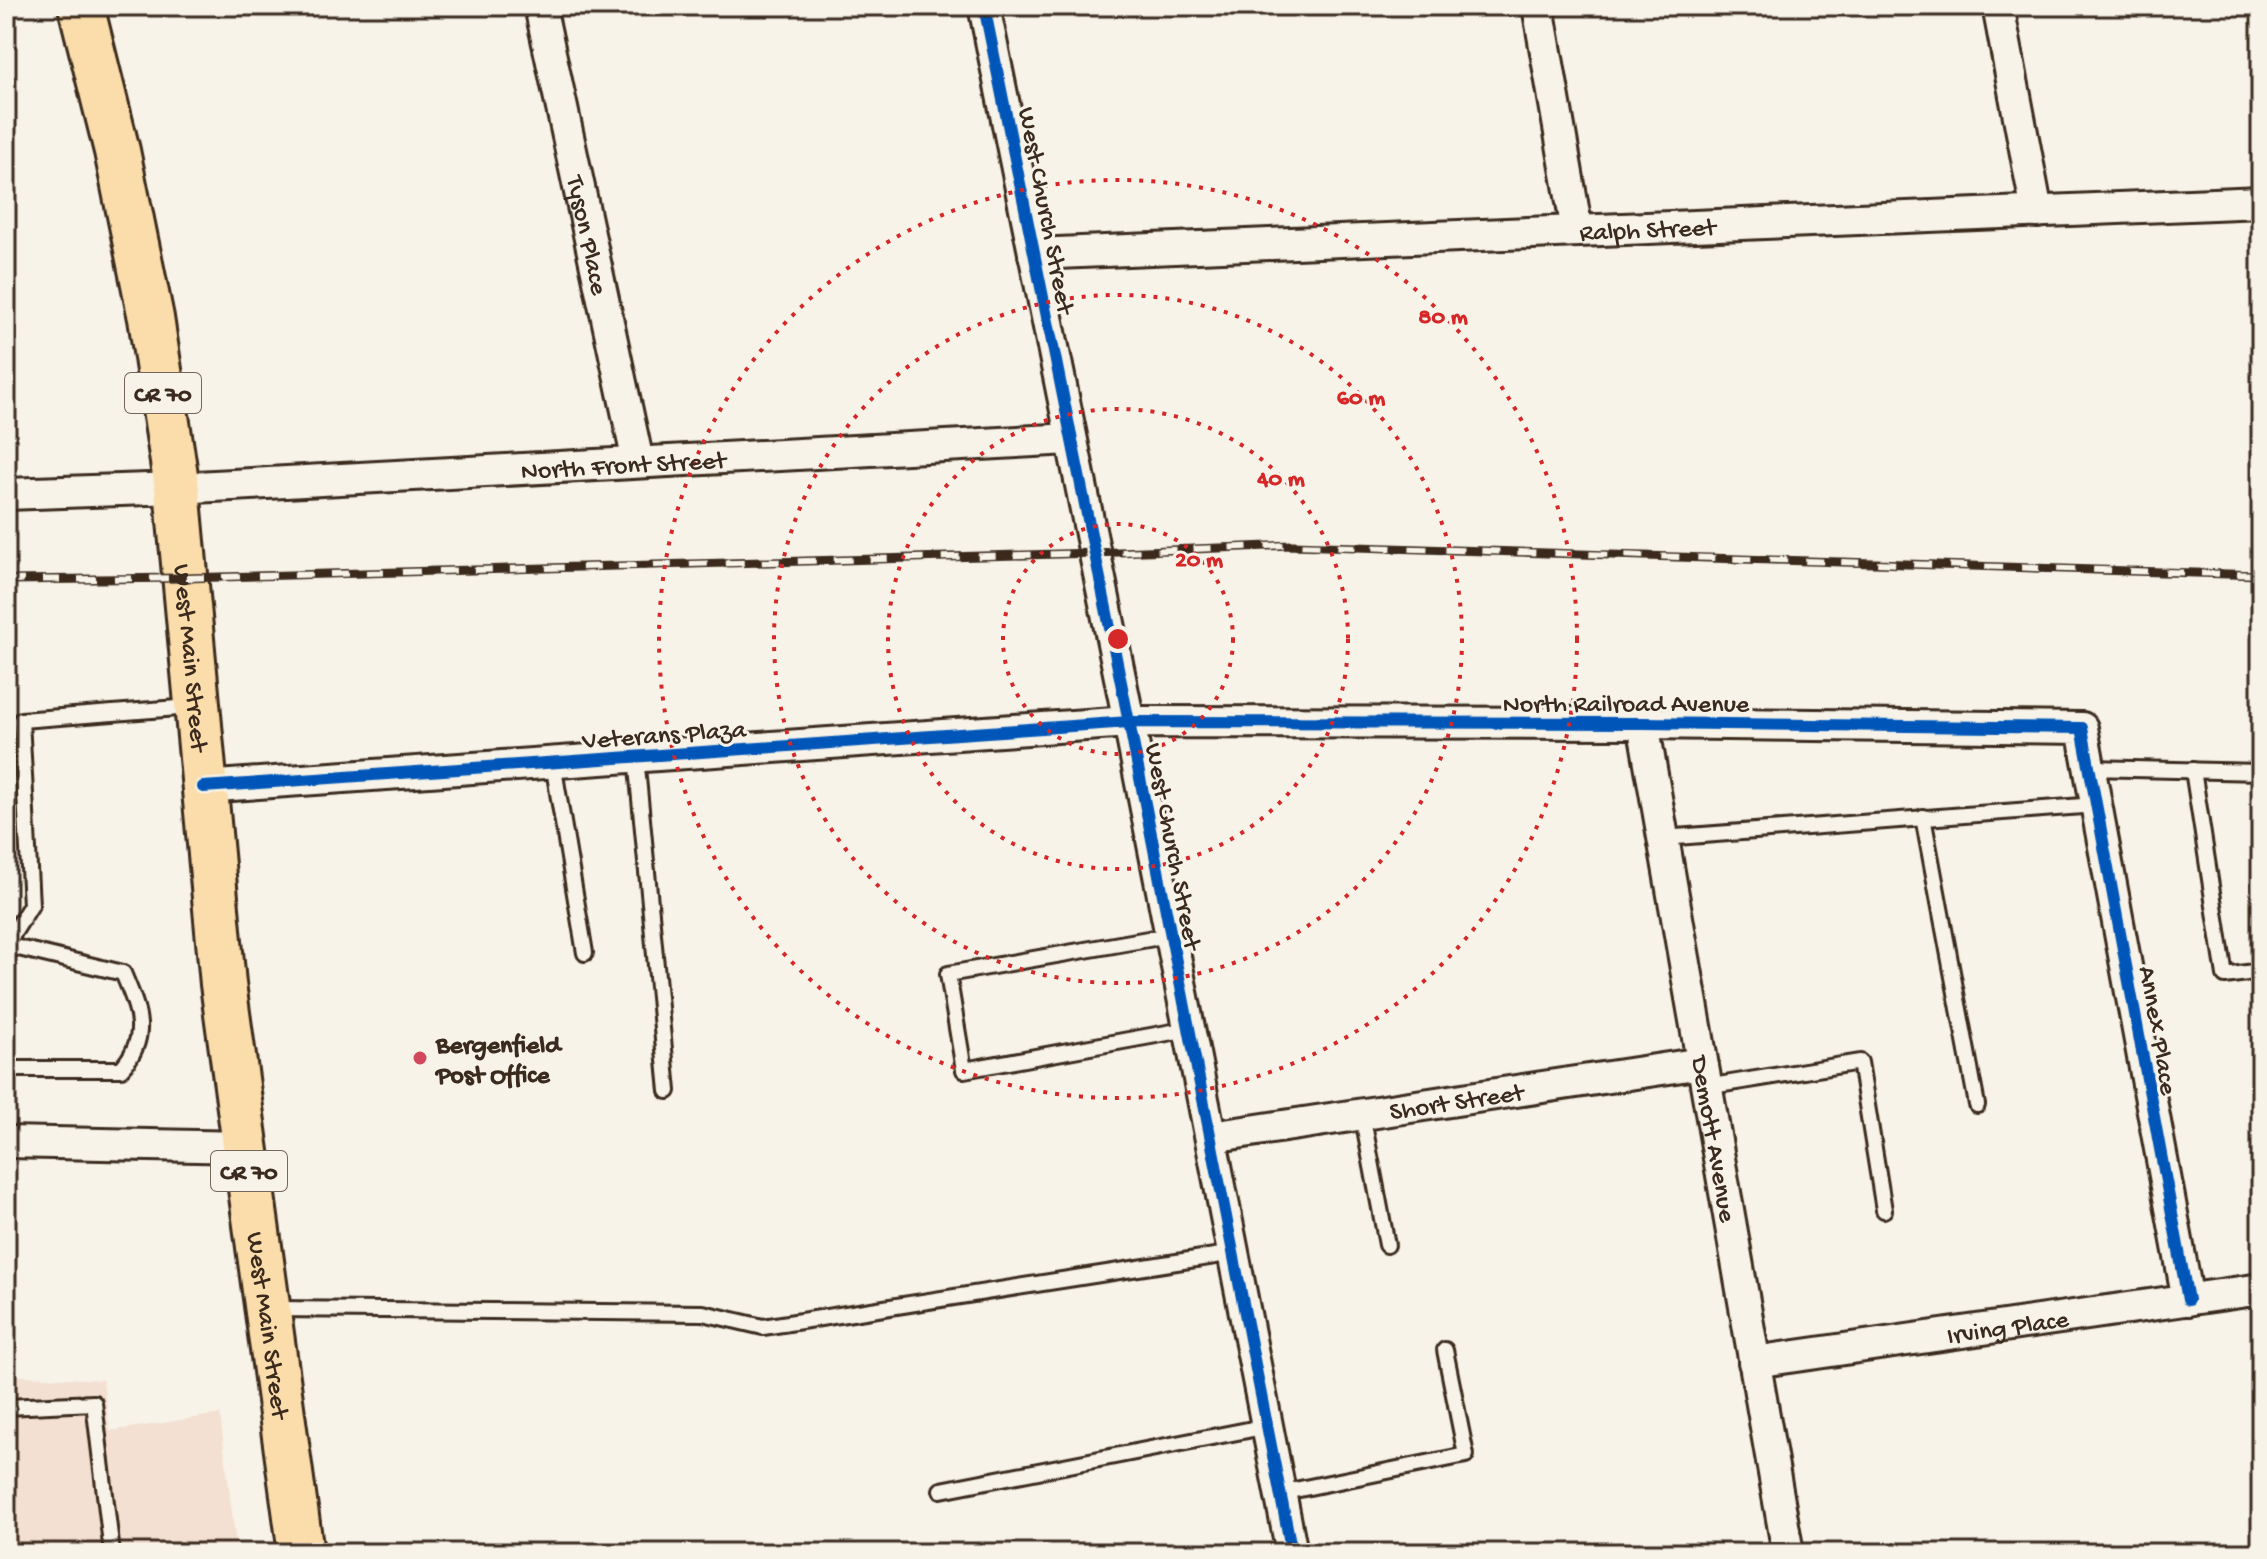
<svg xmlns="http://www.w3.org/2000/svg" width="2267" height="1559" font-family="'Gochi Hand',sans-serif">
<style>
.built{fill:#f3e0d2}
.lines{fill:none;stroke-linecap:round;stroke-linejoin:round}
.service-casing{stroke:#3b2a1e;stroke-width:20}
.minor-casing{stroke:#3b2a1e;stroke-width:36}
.primary-casing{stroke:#3b2a1e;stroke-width:50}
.service{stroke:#f7f3e8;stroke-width:14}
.minor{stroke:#f7f3e8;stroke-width:30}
.primary{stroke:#fbddab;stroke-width:44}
.rail-casing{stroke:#3b2a1e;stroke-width:9}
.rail{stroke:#f7f3e8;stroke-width:6;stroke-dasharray:18;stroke-linecap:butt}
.cycleway-casing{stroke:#f7f3e8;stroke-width:17}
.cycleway{stroke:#0057b8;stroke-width:12}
.ring{fill:none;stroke:#d62828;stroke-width:4;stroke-dasharray:4 8}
.poi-dot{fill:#d1495b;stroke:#f7f3e8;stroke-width:3}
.labels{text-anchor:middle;stroke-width:6;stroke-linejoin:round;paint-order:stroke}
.shield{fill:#f7f3e8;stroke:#73665b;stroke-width:2}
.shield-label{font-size:24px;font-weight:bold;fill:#3b2a1e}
.street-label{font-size:26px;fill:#3b2a1e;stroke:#f7f3e8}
.poi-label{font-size:26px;font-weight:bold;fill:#3b2a1e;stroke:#f7f3e8;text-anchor:start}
.centre{fill:#d62828;stroke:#f7f3e8;stroke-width:4}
.ring-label{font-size:24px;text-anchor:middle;font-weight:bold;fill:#d62828;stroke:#f7f3e8;stroke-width:6;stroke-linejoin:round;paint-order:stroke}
</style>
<rect width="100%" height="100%" fill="#f7f3e8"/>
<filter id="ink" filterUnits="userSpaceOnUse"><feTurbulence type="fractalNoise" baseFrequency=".0125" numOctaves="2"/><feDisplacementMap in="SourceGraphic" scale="16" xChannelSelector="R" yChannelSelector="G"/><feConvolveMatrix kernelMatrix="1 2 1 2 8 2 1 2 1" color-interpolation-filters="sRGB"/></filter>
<g filter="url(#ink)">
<path class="built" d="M6,1375L103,1380L110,1431L220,1414L237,1553H6Z"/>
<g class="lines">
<defs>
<g id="service">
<path d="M636,757L668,1091"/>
<path d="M553,763L585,953"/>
<path d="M2090,768L2261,772"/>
<path d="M2193,770L2225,976L2261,971"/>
<path d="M1923,817L1977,1105"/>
<path d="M1663,838L2096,805"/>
<path d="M1171,935L948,974L964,1070L1189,1029"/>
<path d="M6,1069H121C151,1036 138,1009 123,973L6,945L31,905L21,720L191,707"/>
<path d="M1706,1087L1860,1062L1884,1210"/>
<path d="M1362,1114L1387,1245"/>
<path d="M273,1309L703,1313L763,1327L1234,1253"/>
<path d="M6,1407L94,1403L112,1553"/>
<path d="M941,1490L1268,1426"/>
<path d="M1280,1493L1466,1455L1445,1350"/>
</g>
<g id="minor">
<path id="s1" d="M540,6L638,462"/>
<path d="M984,6L1129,722L1292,1553"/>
<path d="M1538,6L1577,231"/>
<path d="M1998,6L2037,212"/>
<path id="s2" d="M1034,254L2261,202"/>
<path id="s3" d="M6,494L177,488L1071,439"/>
<path id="s4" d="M1643,723L1788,1553"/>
<path d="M203,787L1129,722L1643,723L2082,728L2188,1300"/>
<path id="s5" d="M1211,1137L1702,1063"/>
<path d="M6,1142L245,1147"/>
<path id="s6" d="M1754,1362L2261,1289"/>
</g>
<g id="primary">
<path id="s7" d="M81,6L117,151L151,318L177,488L223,984L301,1553"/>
</g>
</defs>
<use href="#service" class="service-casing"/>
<use href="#minor" class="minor-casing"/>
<use href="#primary" class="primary-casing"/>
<use href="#service" class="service"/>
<use href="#minor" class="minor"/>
<use href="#primary" class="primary"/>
<defs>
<path id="rail" d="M6,580L185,578L1094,553L1292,545L2261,575"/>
</defs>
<use href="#rail" class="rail-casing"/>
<use href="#rail" class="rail"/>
<defs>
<g id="cycleway">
<path d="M984,6L1129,722L1292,1553"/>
<path d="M203,787L1129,722L1643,723L2082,728L2188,1300"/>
</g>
</defs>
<use href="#cycleway" class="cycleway-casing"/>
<use href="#cycleway" class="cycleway"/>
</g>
</g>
<g class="ring">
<circle cx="1118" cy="639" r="115"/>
<circle cx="1118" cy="639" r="230"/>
<circle cx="1118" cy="639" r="344"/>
<circle cx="1118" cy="639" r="459"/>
</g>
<circle class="poi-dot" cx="420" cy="1058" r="8"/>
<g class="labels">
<g class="shield">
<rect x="125" y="373" width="76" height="40" rx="6"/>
<rect x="211" y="1151" width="76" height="40" rx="6"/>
</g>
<g class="shield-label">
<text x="163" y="401">CR 70</text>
<text x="249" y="1179">CR 70</text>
</g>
<g class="street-label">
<text transform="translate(1048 210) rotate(79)" y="9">West Church Street</text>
<text dy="9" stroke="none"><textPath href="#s2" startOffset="614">Ralph Street</textPath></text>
<text dy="9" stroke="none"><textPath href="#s1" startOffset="234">Tyson Place</textPath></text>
<text dy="9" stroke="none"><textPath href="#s3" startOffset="618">North Front Street</textPath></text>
<text dy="9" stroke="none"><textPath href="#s7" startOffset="662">West Main Street</textPath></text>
<text x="1626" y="711">North Railroad Avenue</text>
<text transform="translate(664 733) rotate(-4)" y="9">Veterans Plaza</text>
<text transform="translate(1175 846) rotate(79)" y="9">West Church Street</text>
<text transform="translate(2160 1030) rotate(80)" y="9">Annex Place</text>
<text dy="9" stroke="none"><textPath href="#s5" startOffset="248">Short Street</textPath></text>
<text dy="9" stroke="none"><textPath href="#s4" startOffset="422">Demott Avenue</textPath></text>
<text dy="9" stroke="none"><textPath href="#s7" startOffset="1334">West Main Street</textPath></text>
<text dy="9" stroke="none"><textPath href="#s6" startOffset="256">Irving Place</textPath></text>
</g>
<g class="poi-label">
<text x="436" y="1052">Bergenfield<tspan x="436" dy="30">Post Office</tspan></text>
</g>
</g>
<circle cx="1118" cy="639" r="12" class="centre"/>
<g class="ring-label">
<text x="1443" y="323">80 m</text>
<text x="1361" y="404">60 m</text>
<text x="1281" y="485">40 m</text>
<text x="1199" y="566">20 m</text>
</g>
<rect width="2267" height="1559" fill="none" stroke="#f7f3e8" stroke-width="32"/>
<rect x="16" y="16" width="2235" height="1527" fill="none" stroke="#3b2a1e" stroke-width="3" filter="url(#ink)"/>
</svg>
